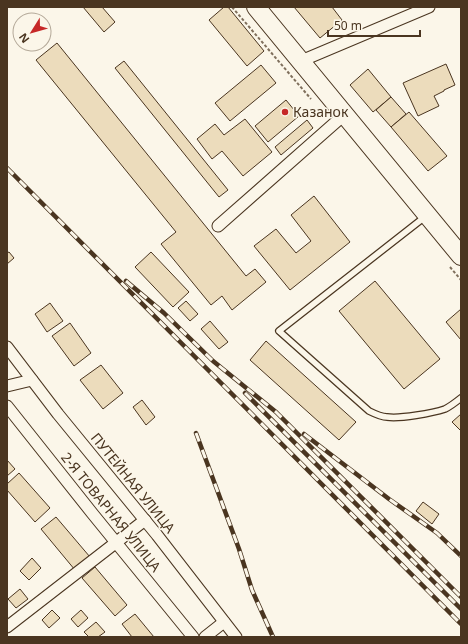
<svg xmlns="http://www.w3.org/2000/svg" width="468" height="644" font-family="'Noto Sans',sans-serif">
<style>
.building{fill:#ecdcbc;stroke:#4a3520}
.lines{fill:none;stroke-linecap:round;stroke-linejoin:round}
.lane-casing{stroke:#4a3520;stroke-width:8}
.street-casing{stroke:#4a3520;stroke-width:13}
.primary-casing{stroke:#4a3520;stroke-width:20}
.path{stroke:#7f6f5c;stroke-width:2;stroke-dasharray:3 2;stroke-linecap:butt}
.lane{stroke:#fbf6e9;stroke-width:5.5}
.street{stroke:#fbf6e9;stroke-width:11}
.primary{stroke:#fbf6e9;stroke-width:18}
.rail-casing{stroke:#4a3520;stroke-width:4.5}
.rail{stroke:#fbf6e9;stroke-width:3;stroke-dasharray:9;stroke-linecap:butt}
.poi-dot{fill:#c62828;stroke:#fbf6e9;stroke-width:1.5}
.labels{text-anchor:middle;stroke-width:3;stroke-linejoin:round;paint-order:stroke}
.poi-label{font-size:14px;fill:#4a3520;stroke:#fbf6e9;text-anchor:start}
.street-label{font-size:14px;fill:#4a3520;stroke:#fbf6e9}
</style>
<rect width="100%" height="100%" fill="#fbf6e9"/>
<g class="building">
<path d="M83,7H102L115,22L104,32Z"/>
<path d="M224,7H228L264,51L247,66L209,20Z"/>
<path d="M294,7H332L342,20L320,38Z"/>
<path d="M57,43L246,276L255,269L266,282L232,310L222,296L211,305L161,244L176,232L36,60Z"/>
<path d="M124,61L228,190L219,197L115,68Z"/>
<path d="M446,64L455,85L444,90V91L434,96L439,106L418,116L403,83Z"/>
<path d="M261,65L276,83L230,121L215,103Z"/>
<path d="M368,69L391,97L373,112L350,85Z"/>
<path d="M391,97L406,114L391,127L376,110Z"/>
<path d="M286,100L299,116L268,142L255,126Z"/>
<path d="M409,112L447,156L428,171L391,127Z"/>
<path d="M245,119L272,152L243,176L222,151L212,159L197,139L215,124L224,135Z"/>
<path d="M307,120L313,128L281,155L275,147Z"/>
<path d="M314,196L350,242L290,290L254,246L276,229L296,253L311,241L291,215Z"/>
<path d="M9,252L14,258L7,264V253Z"/>
<path d="M151,252L189,292L173,307L135,267Z"/>
<path d="M375,281L440,359L404,389L339,311Z"/>
<path d="M186,301L198,314L190,321L178,308Z"/>
<path d="M50,303L63,321L47,332L35,314Z"/>
<path d="M461,309V340L446,322Z"/>
<path d="M210,321L228,342L219,349L201,329Z"/>
<path d="M70,323L91,353L74,366L52,336Z"/>
<path d="M266,341L356,422L339,440L250,360Z"/>
<path d="M101,365L123,393L103,409L80,380Z"/>
<path d="M142,400L155,417L146,425L133,407Z"/>
<path d="M461,414V431L452,422Z"/>
<path d="M7,460L15,469L7,476Z"/>
<path d="M19,473L50,508L35,522L7,490V484Z"/>
<path d="M423,502L439,514L432,524L416,511Z"/>
<path d="M56,517L90,557L75,570L41,529Z"/>
<path d="M32,558L41,568L29,580L20,571Z"/>
<path d="M95,567L127,605L115,616L82,578Z"/>
<path d="M20,589L28,599L16,608L8,599Z"/>
<path d="M52,610L60,618L49,628L42,620Z"/>
<path d="M81,610L88,618L78,627L71,619Z"/>
<path d="M135,614L154,637H132L122,624Z"/>
<path d="M96,622L105,632L98,637H89L84,632Z"/>
</g>
<g class="lines">
<defs>
<path id="lane" d="M426,216L279,331L369,411C375,414 381,417 387,417C400,419 433,413 445,409C451,406 456,402 461,398"/>
<g id="street">
<path d="M301,61L429,7"/>
<path d="M218,226L345,114"/>
<path d="M7,347L58,414L157,535L236,637"/>
<path d="M7,386L32,380"/>
<path d="M7,406L92,513L193,637"/>
<path d="M7,627L145,520"/>
<path d="M205,637L224,622"/>
</g>
<path id="primary" d="M256,7L461,256"/>
</defs>
<use href="#lane" class="lane-casing"/>
<use href="#street" class="street-casing"/>
<use href="#primary" class="primary-casing"/>
<g class="path">
<path d="M232,7L311,99"/>
<path d="M450,267L461,280"/>
</g>
<use href="#lane" class="lane"/>
<use href="#street" class="street"/>
<use href="#primary" class="primary"/>
<defs>
<g id="rail">
<path d="M7,168L461,624"/>
<path d="M126,281L164,313L213,361L276,412L461,597"/>
<path d="M245,393L461,609"/>
<path d="M196,433L239,549L252,590L273,637"/>
<path d="M304,434L389,499L437,533L461,556"/>
</g>
</defs>
<use href="#rail" class="rail-casing"/>
<use href="#rail" class="rail"/>
</g>
<circle class="poi-dot" cx="285" cy="112" r="4"/>
<g class="labels">
<g class="poi-label">
<text x="293" y="117">Казанок</text>
</g>
<g class="street-label">
<text transform="translate(133 483) rotate(51)" y="5">ПУТЕЙНАЯ УЛИЦА</text>
<text transform="translate(111 512) rotate(51)" y="5">2-Я ТОВАРНАЯ УЛИЦА</text>
</g>
</g>
<rect width="468" height="644" fill="none" stroke="#4a3520" stroke-width="16"/>
<g transform="translate(32 32) rotate(233)"><circle r="19" fill="#fbf6e9" stroke="#b4a999"/>
<path d="M0-3L7 15L0 10L-7 15Z" fill="#c62828"/>
<text y="-6" font-size="11" font-weight="bold" text-anchor="middle" fill="#4a3520">N</text>
</g>
<path d="M328 30v6h92v-6" fill="none" stroke="#4a3520" stroke-width="2"/>
<text x="334" y="30" font-size="12" fill="#4a3520" stroke="#fbf6e9" stroke-width="3" paint-order="stroke">50 m</text>
</svg>
